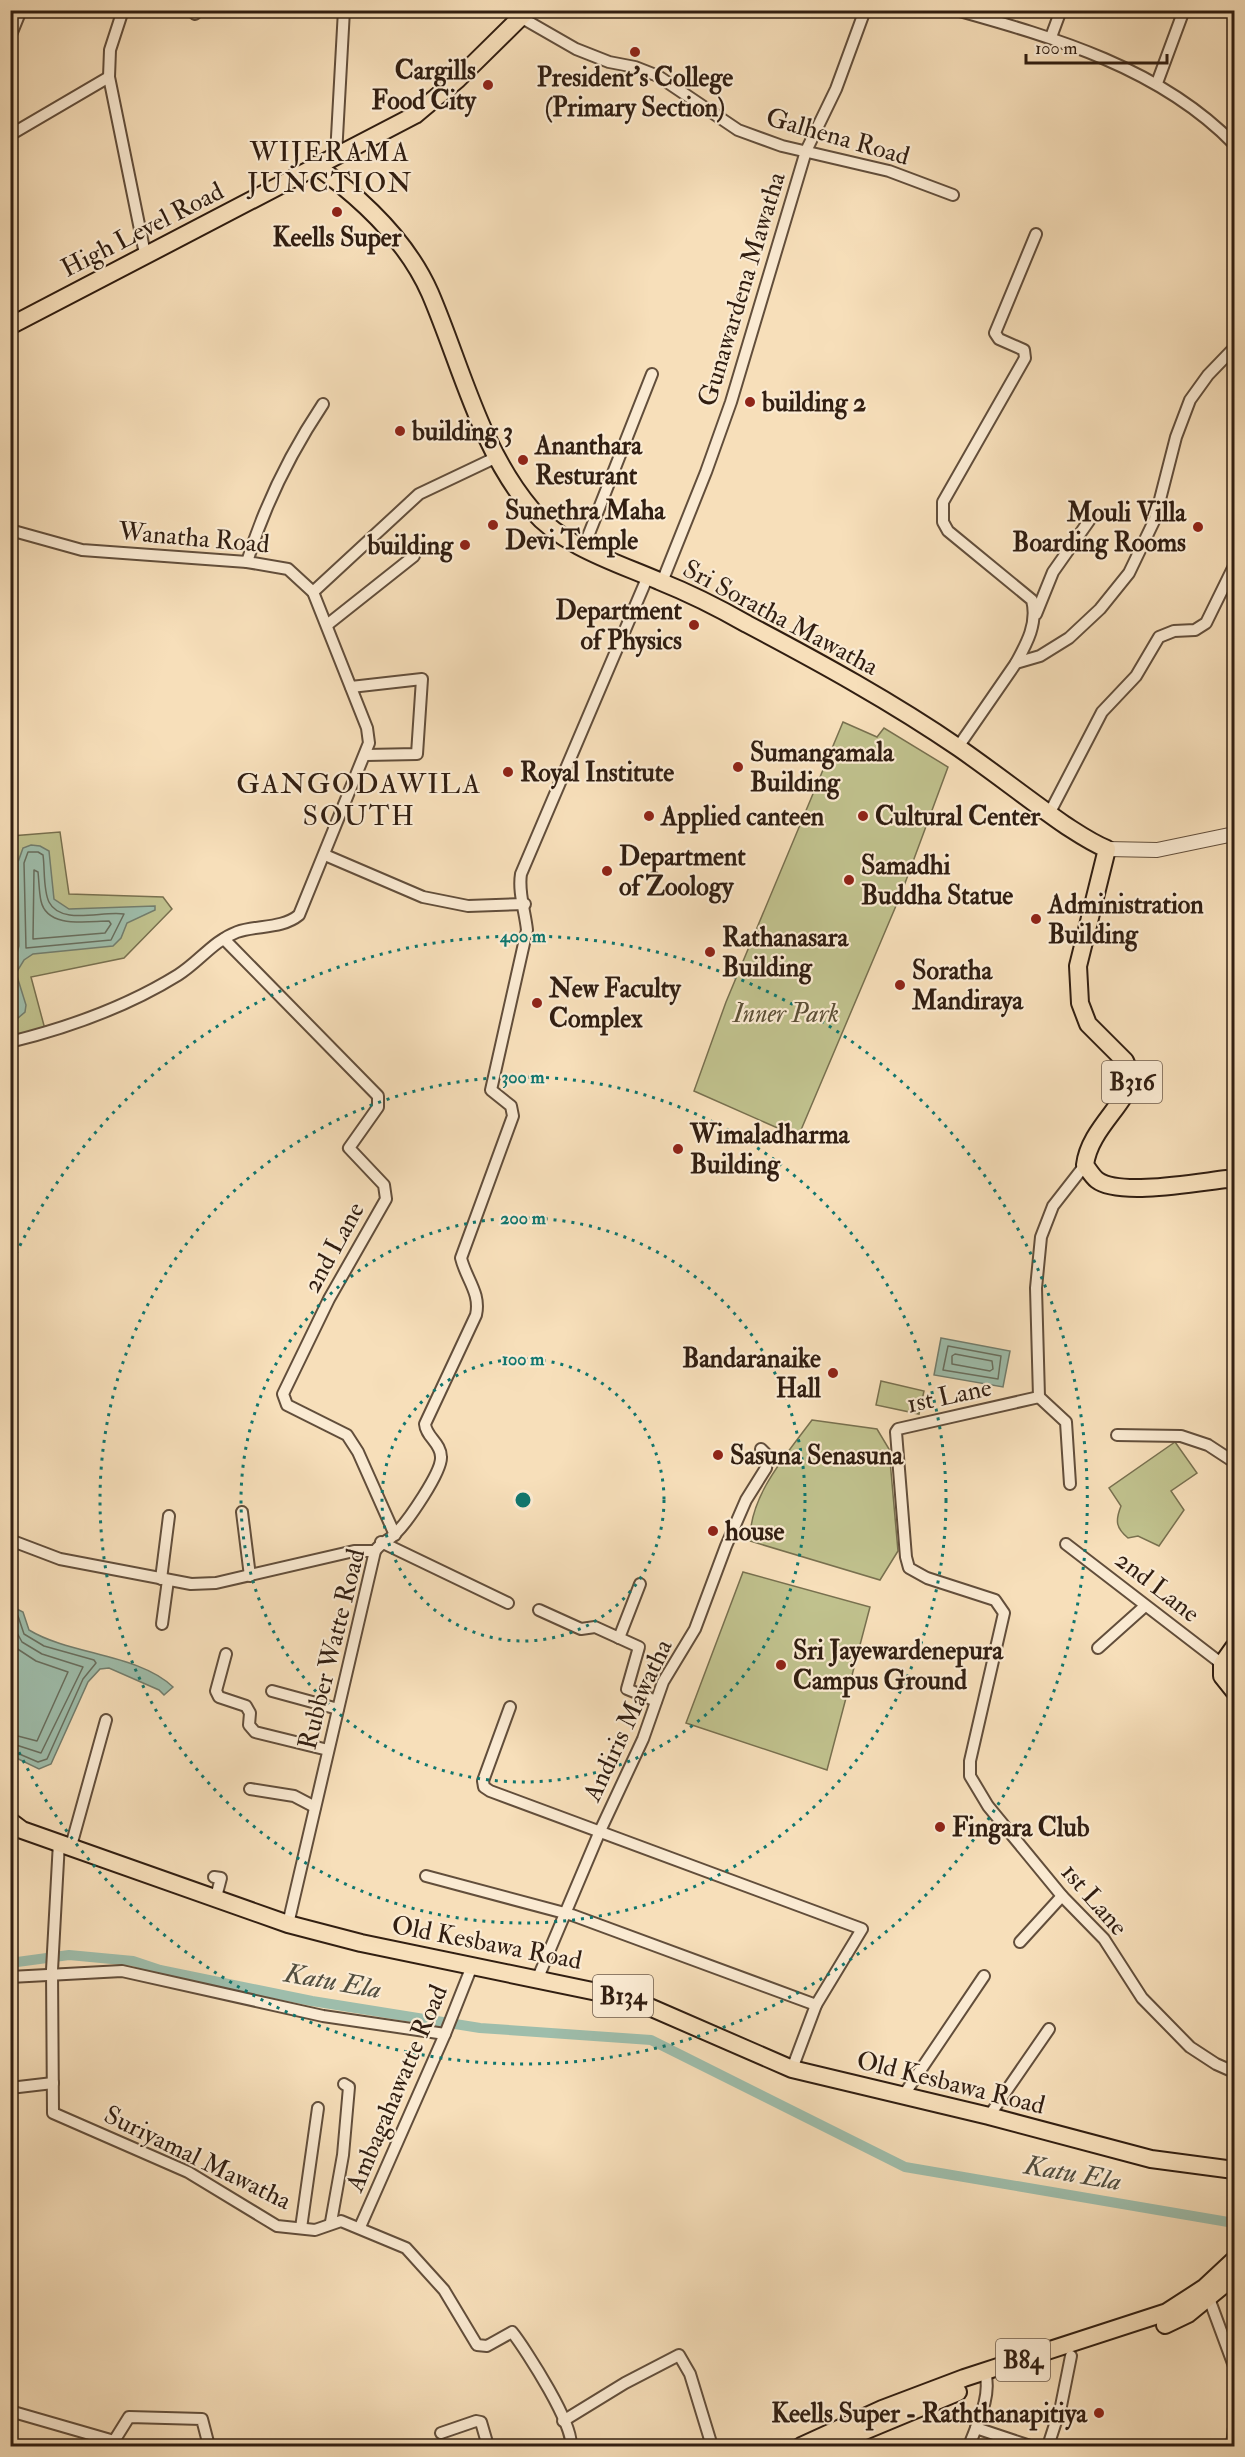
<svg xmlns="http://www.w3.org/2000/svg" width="1245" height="2457" font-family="'IM FELL Double Pica',serif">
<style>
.green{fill:#c0c18d;stroke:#78704f;stroke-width:1.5}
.water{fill:#9ebdab;stroke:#727d6d;stroke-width:1.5}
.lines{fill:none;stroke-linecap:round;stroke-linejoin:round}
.shore{stroke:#686e5e;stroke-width:1.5}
.canal{stroke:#9ebdab;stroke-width:10}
.minor-casing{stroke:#624e3b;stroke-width:14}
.tertiary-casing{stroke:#624e3b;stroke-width:16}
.primary-casing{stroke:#311e11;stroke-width:20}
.trunk-casing{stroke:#311e11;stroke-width:20}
.minor{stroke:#faead2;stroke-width:10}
.tertiary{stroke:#faead2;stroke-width:14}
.primary{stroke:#f7dfba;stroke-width:16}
.trunk{stroke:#f7dfba;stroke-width:16}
.ring{fill:none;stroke:#0f766e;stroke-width:3;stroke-dasharray:3 6}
.poi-dot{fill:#8f2418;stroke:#faead2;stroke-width:2}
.labels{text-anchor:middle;stroke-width:4.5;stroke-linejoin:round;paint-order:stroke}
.shield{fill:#faead2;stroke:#6d5b4b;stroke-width:1.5}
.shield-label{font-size:24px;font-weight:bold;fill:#311e11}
.poi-label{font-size:26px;font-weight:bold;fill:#311e11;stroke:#faead2;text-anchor:start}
.street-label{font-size:26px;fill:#311e11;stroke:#faead2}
.park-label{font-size:26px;font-style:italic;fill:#5c4f36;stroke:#faead2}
.neighbourhood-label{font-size:27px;letter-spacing:1.5px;fill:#311e11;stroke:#faead2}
.water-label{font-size:27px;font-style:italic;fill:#524e3f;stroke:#faead2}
.quarter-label{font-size:28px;letter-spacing:1.5px;fill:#311e11;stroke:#faead2}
.centre{fill:#0f766e;stroke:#faead2;stroke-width:3}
.ring-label{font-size:18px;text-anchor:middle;font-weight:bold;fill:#0f766e;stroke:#faead2;stroke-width:4.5;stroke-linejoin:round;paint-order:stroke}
</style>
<rect width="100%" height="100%" fill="#f7dfba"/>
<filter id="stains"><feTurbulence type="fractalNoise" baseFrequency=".00333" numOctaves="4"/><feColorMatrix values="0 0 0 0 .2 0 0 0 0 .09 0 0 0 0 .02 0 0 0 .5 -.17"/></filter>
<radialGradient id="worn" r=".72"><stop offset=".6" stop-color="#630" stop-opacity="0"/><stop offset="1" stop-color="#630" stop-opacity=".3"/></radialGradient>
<g class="green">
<path d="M843,722L877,737L884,728L948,767L901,894L798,1137L694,1091L726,1002Z"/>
<path d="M60,832L69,894L163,897L172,909L124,958L31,977L46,1033L11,1042V836Z"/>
<path d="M881,1381L924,1391L919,1414L876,1405Z"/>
<path d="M812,1420L877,1429L889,1449L898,1551L880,1580L750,1541C749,1496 786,1455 812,1420Z"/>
<path d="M1175,1442L1197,1473L1171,1491L1184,1510L1159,1546L1138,1536L1128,1538C1116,1528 1115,1521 1121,1506L1109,1488Z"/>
<path d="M743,1572L870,1607L827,1770L686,1723Z"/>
</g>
<g class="water">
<path d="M31,845L40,846L49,851L54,899L69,909L155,906V910L127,923L121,938L113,946L33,954L24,960L16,973L26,1005L25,1012L11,1024V957L17,953L19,946L18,862L23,848Z"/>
<path d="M941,1338L1010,1351L1003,1387L934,1375Z"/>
<path d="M11,1606L23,1612L29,1630C70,1655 139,1654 173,1687L164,1695L159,1690L109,1668L100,1669L88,1682L51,1764L39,1769L10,1755Z"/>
</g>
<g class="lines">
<g class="shore">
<path d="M28,852H38L43,855C45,869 43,890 49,902C61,926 104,910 124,914L111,940L26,948L24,863Z"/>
<path d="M34,870L38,872C39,881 39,892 41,901C47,929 88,921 109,921L111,924L105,933L33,939Z"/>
<path d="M948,1346L1001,1356L998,1379L943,1370Z"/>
<path d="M955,1354L992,1361L993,1369L990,1371L952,1364V1356Z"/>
<path d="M10,1612L18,1616L24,1634L44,1646L94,1660L96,1663L83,1679L47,1759L38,1762L10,1750"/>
<path d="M10,1620L22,1642L42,1654L83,1667L41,1753L10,1743"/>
<path d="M10,1644L36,1661L68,1672L37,1741L10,1734"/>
</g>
<g class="canal">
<path d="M10,1863L12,1841"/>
<path d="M10,1963L69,1955L133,1961L160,1970L312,2001L480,2028L651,2040L905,2167L1234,2223"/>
</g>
<defs>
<g id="minor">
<path d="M123,10L110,50L109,77L145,254"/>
<path d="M192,10L195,14"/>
<path d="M956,10C1056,38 1160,68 1234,144"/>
<path d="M522,18L576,49L609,62L635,67L658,76L738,130L782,146L889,171L953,195"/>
<path d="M10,37L21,10"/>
<path d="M1051,37L1061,10"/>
<path d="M1157,83L1184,10"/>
<path d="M10,135L109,77"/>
<path d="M336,155L344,10"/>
<path d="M10,530L82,550L247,562L288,569L313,592L367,728L369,743L299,915C282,929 257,925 237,932C213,941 199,962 178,975C128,1006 67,1028 10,1042"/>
<path d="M583,549L652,374"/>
<path d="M247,562C264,507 291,452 323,404"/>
<path d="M662,582L706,472L731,402L806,151L836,89L865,10"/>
<path d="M313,592L419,494L497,457"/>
<path d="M1036,614L1053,572L1091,518"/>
<path d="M327,625L414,556"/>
<path d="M1016,663C1027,643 1038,623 1032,600L948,531L943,522V502L1025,358L1024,350L999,339L995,333L1036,234"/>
<path d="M351,687L422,679L417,754L366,755"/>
<path d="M958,747L1016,663L1040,656L1069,638L1100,609L1129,573L1155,519L1176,437L1190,400L1208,375L1234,348"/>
<path d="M1049,814L1102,712L1136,676L1159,637L1174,631L1195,630L1206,623L1234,566"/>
<path d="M325,855L423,897L468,906L525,904"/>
<path d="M224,939L378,1096V1107L349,1148L384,1185L386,1199L329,1299L283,1394L287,1405L347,1435L358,1452L395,1535"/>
<path d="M1085,1165L1053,1206L1041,1237L1036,1288L1039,1397L898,1429L896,1432L906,1557L909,1568L927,1578L995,1600L1004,1613L970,1761V1776L988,1806L1062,1896L1104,1939L1142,1998L1190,2047L1216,2064L1234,2072"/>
<path d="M1039,1397L1066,1422L1070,1484"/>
<path d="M1117,1435L1181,1436L1208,1445L1234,1462"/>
<path d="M242,1512L250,1576"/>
<path d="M10,1540L60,1559L191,1584L216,1583L354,1551H375"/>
<path d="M381,1542L508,1603"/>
<path d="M1066,1544L1222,1664"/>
<path d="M161,1579L169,1516"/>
<path d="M539,1610L581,1629L595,1627L639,1647L627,1689L656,1701"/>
<path d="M162,1624L168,1580"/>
<path d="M619,1638L640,1584"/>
<path d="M1098,1648L1145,1606"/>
<path d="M226,1654L216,1691L219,1697L246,1706L250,1713L249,1725L255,1732L328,1750"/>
<path d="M272,1691L338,1709"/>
<path d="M510,1707L483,1781L484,1787L490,1791L862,1929L816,2005L792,2069"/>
<path d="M250,1789L294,1796L315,1807"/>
<path d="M59,1842L52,1970L53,2113L188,2172L277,2226L315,2230L341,2221L406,2248L444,2290L477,2345L487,2346L512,2332C525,2348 578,2431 570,2446"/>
<path d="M71,1846L106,1720"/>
<path d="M426,1876L572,1915L816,2005"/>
<path d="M214,1877L221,1878L216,1897"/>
<path d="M288,1924L375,1551C381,1542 389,1541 396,1533C408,1521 442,1472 441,1457C441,1443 426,1437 425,1424L476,1315C481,1293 466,1279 461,1258L513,1116L511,1106L491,1090L527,930C525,911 518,892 521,874L648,576"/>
<path d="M1020,1942L1062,1896"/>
<path d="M10,1977L122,1971L323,2016L445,2034"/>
<path d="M537,1980L600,1831L643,1739L663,1682L695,1629L726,1546L746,1500L766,1468L768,1456L761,1449"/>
<path d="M10,2088L53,2083"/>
<path d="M903,2096L984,1976"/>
<path d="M989,2116L1049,2029"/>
<path d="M331,2222L343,2155L349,2087L344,2084"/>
<path d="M360,2227L445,2034L472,1966"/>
<path d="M301,2228L318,2108"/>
<path d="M1207,2293L1234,2366"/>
<path d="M10,2411L114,2441L129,2417L202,2419L209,2446"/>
<path d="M563,2421L625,2383L679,2355L690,2374L712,2446"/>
<path d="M976,2428L1030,2446"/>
<path d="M441,2433L476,2421L481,2422L488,2446"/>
<path d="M969,2446C977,2424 992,2396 985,2372"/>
<path d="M1048,2446L1061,2406L1071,2356"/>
<path d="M1232,2446L1234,2427"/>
</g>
<path id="tertiary" d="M1107,849L1157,850L1234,834"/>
<g id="primary">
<path d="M315,165C360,197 407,241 430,293C461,365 480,449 532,510C564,547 615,562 659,581C689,593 719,608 747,624C819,662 892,702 959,748C995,773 1029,800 1065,825C1079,834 1092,843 1107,849L1078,966L1080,1003L1088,1024L1125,1061L1133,1080C1120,1110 1089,1132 1085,1165C1088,1169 1092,1176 1097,1180C1119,1197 1199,1182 1227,1179L1234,1181"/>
<path d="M1234,1647L1222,1664V1676L1234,1691"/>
<path d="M10,1821L22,1830L288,1924L361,1943L631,1999L792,2069L989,2116L1151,2159L1234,2170"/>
<path d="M1165,2325L1188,2314L1232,2278"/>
<path d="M801,2446L882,2409L964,2378L1167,2312L1204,2288L1234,2260"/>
<path d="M828,2446L958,2392"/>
</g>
<path id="trunk" d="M10,326L415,115L458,79L528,10"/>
</defs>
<use href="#minor" class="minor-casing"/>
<use href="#tertiary" class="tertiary-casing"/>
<use href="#primary" class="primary-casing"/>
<use href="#trunk" class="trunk-casing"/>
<use href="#minor" class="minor"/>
<use href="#tertiary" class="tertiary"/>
<use href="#primary" class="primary"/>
<use href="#trunk" class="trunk"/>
</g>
<g class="ring">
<circle cx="523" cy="1500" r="141"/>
<circle cx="523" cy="1500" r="282"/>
<circle cx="523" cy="1500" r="423"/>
<path d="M12 1262A564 564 0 1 1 12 1738"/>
</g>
<g class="poi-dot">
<circle cx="635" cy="52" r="6"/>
<circle cx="488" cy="85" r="6"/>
<circle cx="337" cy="212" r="6"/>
<circle cx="750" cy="402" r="6"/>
<circle cx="400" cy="431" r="6"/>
<circle cx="523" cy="460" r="6"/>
<circle cx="493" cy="525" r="6"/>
<circle cx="1198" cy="527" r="6"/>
<circle cx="465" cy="545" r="6"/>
<circle cx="694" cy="625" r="6"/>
<circle cx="738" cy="767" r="6"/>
<circle cx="508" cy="772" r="6"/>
<circle cx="649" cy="816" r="6"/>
<circle cx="863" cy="816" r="6"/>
<circle cx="607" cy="871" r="6"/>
<circle cx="849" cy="880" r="6"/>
<circle cx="1036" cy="919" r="6"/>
<circle cx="710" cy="952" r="6"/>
<circle cx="900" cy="985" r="6"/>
<circle cx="537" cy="1003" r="6"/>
<circle cx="678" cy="1149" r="6"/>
<circle cx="833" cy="1373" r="6"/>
<circle cx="718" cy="1455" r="6"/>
<circle cx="713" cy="1531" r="6"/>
<circle cx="781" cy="1665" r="6"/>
<circle cx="940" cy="1827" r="6"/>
<circle cx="1099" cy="2413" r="6"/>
</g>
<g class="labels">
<g class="shield">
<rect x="1102" y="1061" width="60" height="42" rx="4.5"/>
<rect x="593" y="1975" width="60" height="42" rx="4.5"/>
<rect x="996" y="2339" width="54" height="42" rx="4.5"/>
</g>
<g class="shield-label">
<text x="1132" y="1090">B316</text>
<text x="623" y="2004">B134</text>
<text x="1023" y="2368">B84</text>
</g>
<g class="poi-label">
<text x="476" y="79" text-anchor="end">Cargills<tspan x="476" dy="30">Food City</tspan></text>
<text x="635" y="86" text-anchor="middle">President's College<tspan x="635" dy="30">(Primary Section)</tspan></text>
<text x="337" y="246" text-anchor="middle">Keells Super</text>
<text x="762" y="411">building 2</text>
<text x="412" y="440">building 3</text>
<text x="535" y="454">Ananthara<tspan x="535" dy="30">Resturant</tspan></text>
<text x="505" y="519">Sunethra Maha<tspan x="505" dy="30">Devi Temple</tspan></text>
<text x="1186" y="521" text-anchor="end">Mouli Villa<tspan x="1186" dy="30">Boarding Rooms</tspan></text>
<text x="453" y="554" text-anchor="end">building</text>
<text x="682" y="619" text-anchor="end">Department<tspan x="682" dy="30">of Physics</tspan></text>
<text x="750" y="761">Sumangamala<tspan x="750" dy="30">Building</tspan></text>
<text x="520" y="781">Royal Institute</text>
<text x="661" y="825">Applied canteen</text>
<text x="875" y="825">Cultural Center</text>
<text x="619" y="865">Department<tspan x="619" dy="30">of Zoology</tspan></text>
<text x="861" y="874">Samadhi<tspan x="861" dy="30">Buddha Statue</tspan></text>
<text x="1048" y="913">Administration<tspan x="1048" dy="30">Building</tspan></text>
<text x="722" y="946">Rathanasara<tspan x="722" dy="30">Building</tspan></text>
<text x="912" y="979">Soratha<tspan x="912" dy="30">Mandiraya</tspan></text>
<text x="549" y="997">New Faculty<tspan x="549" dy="30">Complex</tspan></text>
<text x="690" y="1143">Wimaladharma<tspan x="690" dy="30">Building</tspan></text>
<text x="821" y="1367" text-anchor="end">Bandaranaike<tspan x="821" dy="30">Hall</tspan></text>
<text x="730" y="1464">Sasuna Senasuna</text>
<text x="725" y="1540">house</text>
<text x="793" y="1659">Sri Jayewardenepura<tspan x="793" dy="30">Campus Ground</tspan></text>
<text x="952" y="1836">Fingara Club</text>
<text x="1087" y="2422" text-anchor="end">Keells Super - Raththanapitiya</text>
</g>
<g class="street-label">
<text transform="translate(838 136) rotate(16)" y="9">Galhena Road</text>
<text transform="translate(142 229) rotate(-27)" y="9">High Level Road</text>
<text transform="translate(741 289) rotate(-73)" y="9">Gunawardena Mawatha</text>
<text transform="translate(194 537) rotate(5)" y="9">Wanatha Road</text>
<text transform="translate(781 617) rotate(28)" y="9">Sri Soratha Mawatha</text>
<text transform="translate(333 1247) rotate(-61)" y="9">2nd Lane</text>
<text transform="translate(949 1395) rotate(-12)" y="9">1st Lane</text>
<text transform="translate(1158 1586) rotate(38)" y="9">2nd Lane</text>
<text transform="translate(331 1649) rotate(-76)" y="9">Rubber Watte Road</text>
<text transform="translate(627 1720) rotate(-65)" y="9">Andiris Mawatha</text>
<text transform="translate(1095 1899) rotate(49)" y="9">1st Lane</text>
<text transform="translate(487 1942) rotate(11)" y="9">Old Kesbawa Road</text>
<text transform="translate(951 2082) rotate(14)" y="9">Old Kesbawa Road</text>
<text transform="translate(396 2088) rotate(-67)" y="9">Ambagahawatte Road</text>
<text transform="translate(198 2157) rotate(26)" y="9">Suriyamal Mawatha</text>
</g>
<g class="park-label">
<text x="786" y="1022">Inner Park</text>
</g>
<g class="neighbourhood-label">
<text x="330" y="161">WIJERAMA<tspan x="330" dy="31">JUNCTION</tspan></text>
</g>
<g class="water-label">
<text transform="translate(333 1981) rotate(10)" y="9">Katu Ela</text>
<text transform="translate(1073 2173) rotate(10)" y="9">Katu Ela</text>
</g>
<g class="quarter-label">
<text x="359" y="793">GANGODAWILA<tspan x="359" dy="32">SOUTH</tspan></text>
</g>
</g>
<circle cx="523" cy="1500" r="9" class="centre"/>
<g class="ring-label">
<text x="523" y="942">400 m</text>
<text x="523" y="1083">300 m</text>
<text x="523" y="1224">200 m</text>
<text x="523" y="1365">100 m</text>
</g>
<rect width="1245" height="2457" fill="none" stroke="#f7dfba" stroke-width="36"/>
<rect x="12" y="12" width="1221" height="2433" fill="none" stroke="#311e11" stroke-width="3"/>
<rect x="18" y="18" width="1209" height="2421" fill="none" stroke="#311e11" stroke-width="1.5"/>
<path d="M1026 54v9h141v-9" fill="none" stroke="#311e11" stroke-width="3"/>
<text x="1035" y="54" font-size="18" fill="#311e11" stroke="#faead2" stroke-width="4.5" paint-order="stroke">100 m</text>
<rect width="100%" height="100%" filter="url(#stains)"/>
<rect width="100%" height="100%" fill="url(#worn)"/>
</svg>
